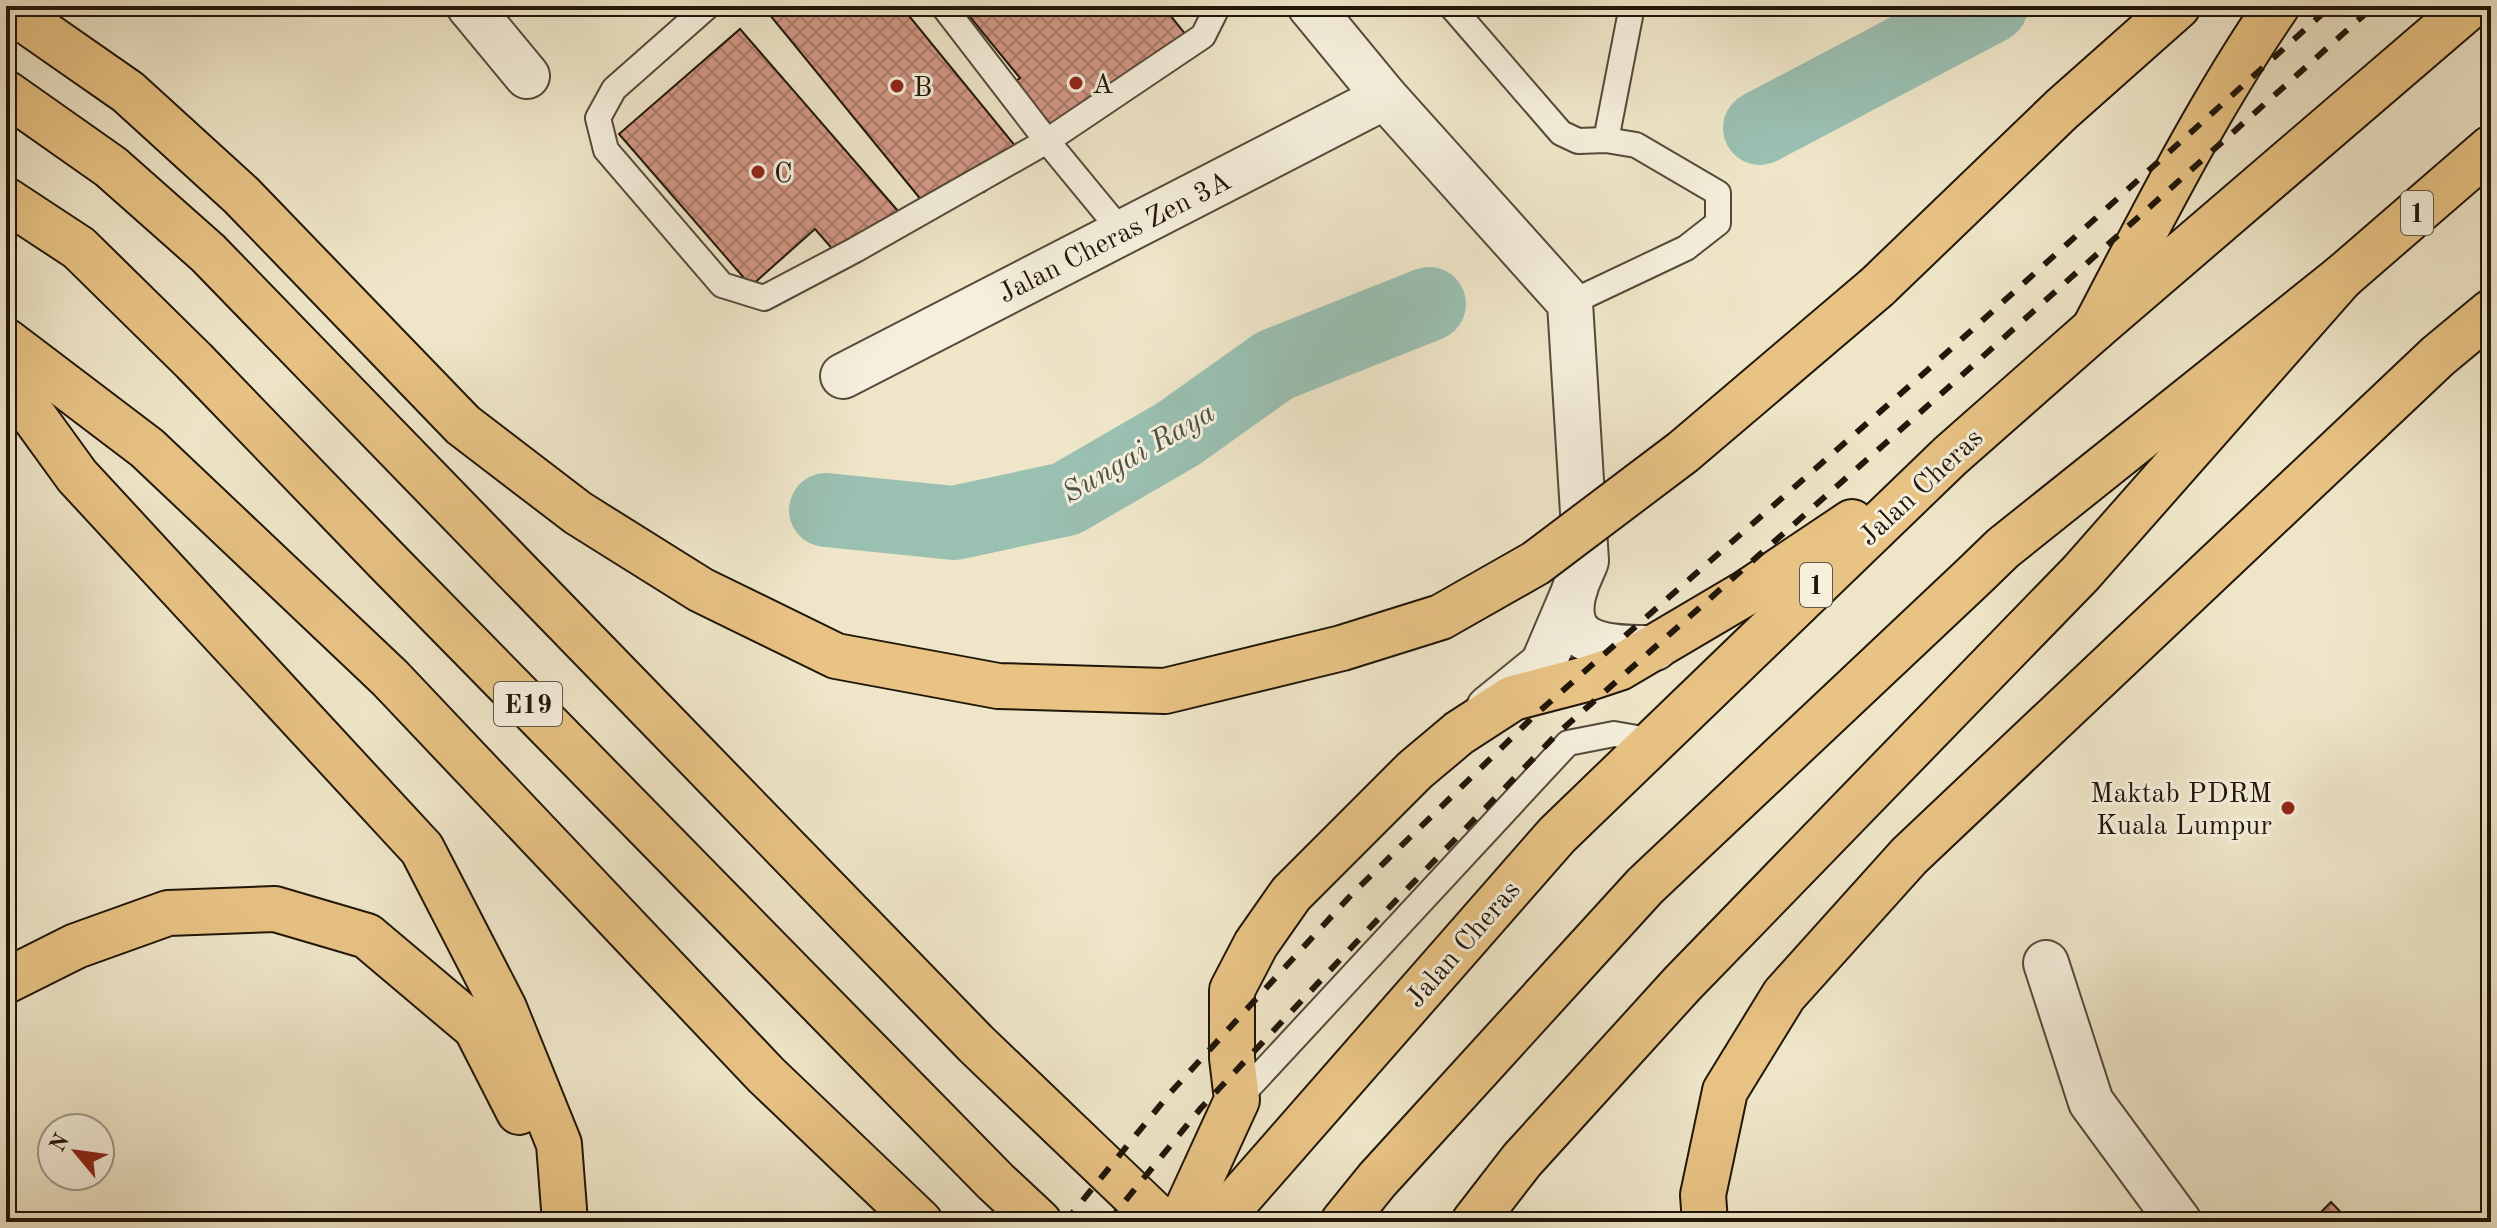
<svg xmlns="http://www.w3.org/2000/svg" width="2497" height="1228" font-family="'Old Standard TT',serif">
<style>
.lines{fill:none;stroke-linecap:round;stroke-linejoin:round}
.river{stroke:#9ac0b2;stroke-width:74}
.building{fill:url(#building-cross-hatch);stroke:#201609;stroke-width:2}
.service-casing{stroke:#544a39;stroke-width:28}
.minor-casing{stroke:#544a39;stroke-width:48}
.trunk-casing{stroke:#201609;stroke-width:48}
.motorway-casing{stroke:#201609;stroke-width:48}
.service{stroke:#f5efdc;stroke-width:24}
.minor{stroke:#f5efdc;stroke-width:44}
.trunk{stroke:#e8c384;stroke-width:44}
.motorway{stroke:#e8c384;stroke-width:44}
.rail{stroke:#201609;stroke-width:6;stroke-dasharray:14 14;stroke-linecap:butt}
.motorway-bridge-casing{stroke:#201609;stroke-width:48;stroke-linecap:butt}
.motorway-bridge{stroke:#e8c384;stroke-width:44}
.poi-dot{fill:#8f2418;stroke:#f5efdc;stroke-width:3}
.labels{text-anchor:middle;stroke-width:6;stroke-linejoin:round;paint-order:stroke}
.shield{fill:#f5efdc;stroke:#605748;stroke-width:2}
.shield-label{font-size:26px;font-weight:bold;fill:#201609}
.poi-label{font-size:28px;fill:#201609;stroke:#f5efdc;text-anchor:start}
.street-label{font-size:28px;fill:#201609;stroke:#f5efdc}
.water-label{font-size:30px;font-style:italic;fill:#4b5244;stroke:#f5efdc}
</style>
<defs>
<pattern id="building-cross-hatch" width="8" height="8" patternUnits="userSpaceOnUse" patternTransform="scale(2)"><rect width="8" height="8" fill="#d29785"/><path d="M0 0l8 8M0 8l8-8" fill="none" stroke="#aa7a6b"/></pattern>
</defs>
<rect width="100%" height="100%" fill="#efe6c9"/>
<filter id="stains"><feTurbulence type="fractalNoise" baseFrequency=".0025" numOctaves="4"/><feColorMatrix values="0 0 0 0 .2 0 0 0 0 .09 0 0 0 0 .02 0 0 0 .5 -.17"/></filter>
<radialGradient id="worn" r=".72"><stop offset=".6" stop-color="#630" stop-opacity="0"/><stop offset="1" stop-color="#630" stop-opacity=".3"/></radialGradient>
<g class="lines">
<g class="river">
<path d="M1760,128L1991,6"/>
<path d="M826,510L954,523L1066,499L1178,434L1275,365L1429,304"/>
</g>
</g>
<g class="building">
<path d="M779,6H901L1025,158L984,192L968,173L927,207L769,14Z"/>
<path d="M961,6H1163L1190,40L1058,149L1007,88L1020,78Z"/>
<path d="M740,29L898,211L842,260L815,229L751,286L619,134Z"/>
<path d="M2331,1202L2350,1222H2311Z"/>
</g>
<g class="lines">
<defs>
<g id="service">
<path d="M708,6L614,89L598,118L606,150L722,285L764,298L855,250L1047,141L1203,36L1218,6"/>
<path d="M943,6L1047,141L1122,232"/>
<path d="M1451,6L1561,133L1578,141L1606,140L1636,145L1718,193V223L1686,248L1570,303"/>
<path d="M1606,140L1632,6"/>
<path d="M1237,1100L1568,743L1614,734L1654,741"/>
</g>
<g id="minor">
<path d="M469,6L527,76"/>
<path d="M1310,6L1385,97L1570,303L1586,561C1582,572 1575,584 1573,596C1562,651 1616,648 1655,648"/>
<path d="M843,376L1385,97"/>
<path d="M1489,708L1543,664L1575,589"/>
<path d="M2046,963L2091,1102L2179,1222"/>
</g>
<g id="trunk">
<path d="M1181,1222L1237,1100L1232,1058V990L1256,944L1291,894L1415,770L1459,733L1513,698L1586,679L1619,668L1746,593L1852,522"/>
<path d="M1218,1222L1557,835L1950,456L2094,329L2470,6"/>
<path d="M1343,1222L1377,1180L1645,886L1973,577L2003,548L2342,277L2491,148"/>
</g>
<g id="motorway">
<path d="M6,93L111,167L208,253L976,1044L1162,1222"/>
<path d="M6,200L79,248L194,361L385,559L996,1182L1039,1222"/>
<path d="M1877,287L2062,109L2178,6"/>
<path d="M2094,329C2151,220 2207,108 2277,6"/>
<path d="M6,341L147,448L390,678L766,1075L920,1222"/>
<path d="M6,378L77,476L422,849L504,1008L559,1144L565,1222"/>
<path d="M6,981L76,946L168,913L275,909L367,936L476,1028L519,1112"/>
<path d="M1474,1222L1522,1160L1682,984L2081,573L2342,277"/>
<path d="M1705,1222L1703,1195L1725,1091L1784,995L1909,856L2438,356L2491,312"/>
</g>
</defs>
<use href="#service" class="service-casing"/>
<use href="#minor" class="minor-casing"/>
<use href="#trunk" class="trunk-casing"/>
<use href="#motorway" class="motorway-casing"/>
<use href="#service" class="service"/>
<use href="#minor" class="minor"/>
<use href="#trunk" class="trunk"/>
<use href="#motorway" class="motorway"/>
<g class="rail">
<path d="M1065,1222L1171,1092L1352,894L1535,715L1923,374L2331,6"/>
<path d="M1108,1222L1201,1108L1379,918L1558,733L1941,394L2374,6"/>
</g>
<defs>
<path id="motorway-bridge" d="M6,7L128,92L241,195L463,425L578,513L701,590L836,656L998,686L1165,691L1342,648L1441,617L1536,563L1683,452L1877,287"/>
</defs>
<use href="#motorway-bridge" class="motorway-bridge-casing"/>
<use href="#motorway-bridge" class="motorway-bridge"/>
</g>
<g class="poi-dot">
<circle cx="1076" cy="83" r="8"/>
<circle cx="897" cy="86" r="8"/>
<circle cx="758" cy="172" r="8"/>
<circle cx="2288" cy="808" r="8"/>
</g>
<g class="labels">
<g class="shield">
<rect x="2401" y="191" width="32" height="44" rx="6"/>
<rect x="1800" y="563" width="32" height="44" rx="6"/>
<rect x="494" y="682" width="68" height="44" rx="6"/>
</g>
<g class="shield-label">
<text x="2417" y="222">1</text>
<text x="1816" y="594">1</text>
<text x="528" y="713">E19</text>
</g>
<g class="poi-label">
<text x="1092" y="93">A</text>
<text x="913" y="96">B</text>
<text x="774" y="182">C</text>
<text x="2272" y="802" text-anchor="end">Maktab PDRM<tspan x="2272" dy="32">Kuala Lumpur</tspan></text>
</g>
<g class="street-label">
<text transform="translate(1114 236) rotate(-27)" y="10">Jalan Cheras Zen 3A</text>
<text transform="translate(1920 486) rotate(-43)" y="10">Jalan Cheras</text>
<text transform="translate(1462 943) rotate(-49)" y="10">Jalan Cheras</text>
</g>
<g class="water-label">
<text transform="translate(1138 452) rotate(-30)" y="10">Sungai Raya</text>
</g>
</g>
<rect width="2497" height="1228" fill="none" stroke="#efe6c9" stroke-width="32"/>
<rect x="8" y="8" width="2481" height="1212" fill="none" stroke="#201609" stroke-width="4"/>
<rect x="16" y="16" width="2465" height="1196" fill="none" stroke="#201609" stroke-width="2"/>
<g transform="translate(76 1152) rotate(299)"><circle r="38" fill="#f5efdc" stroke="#a09888" stroke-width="2"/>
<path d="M0-6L14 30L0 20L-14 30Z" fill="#8f2418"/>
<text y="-12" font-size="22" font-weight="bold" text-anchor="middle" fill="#201609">N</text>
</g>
<rect width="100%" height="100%" filter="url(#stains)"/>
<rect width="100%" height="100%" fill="url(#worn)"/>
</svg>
